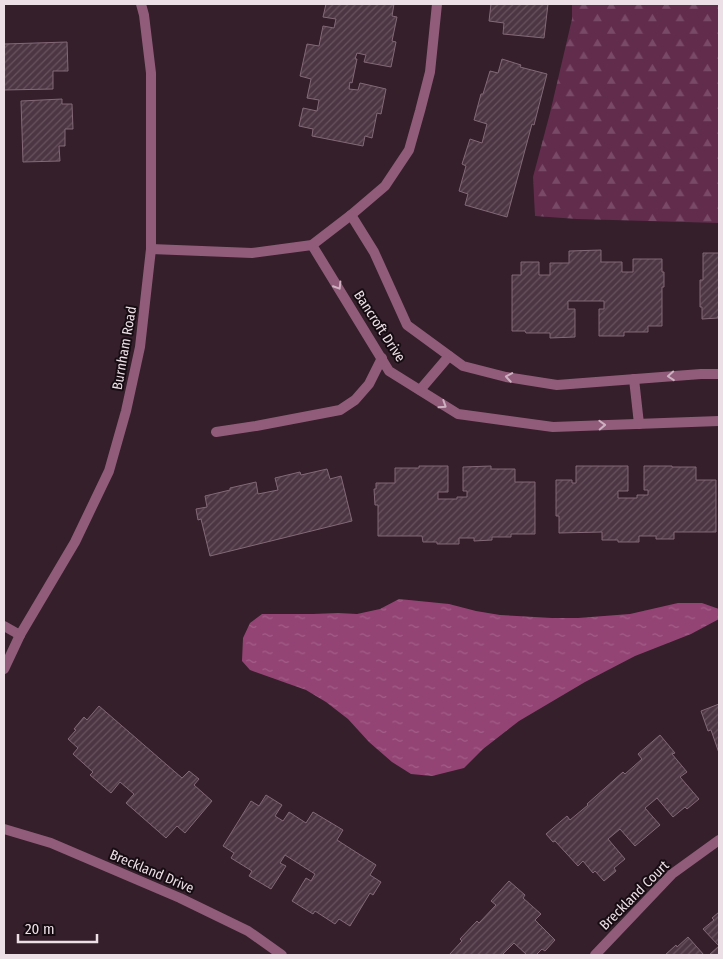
<svg xmlns="http://www.w3.org/2000/svg" width="723" height="959" font-family="'Fira Sans Condensed',sans-serif">
<style>
.forest{fill:url(#forest-firs)}
.water{fill:url(#water-ripples)}
.building{fill:url(#building-hatch);stroke:#836977}
.lines{fill:none;stroke-linecap:round;stroke-linejoin:round}
.service{stroke:#915c7a;stroke-width:10}
.minor{stroke:#915c7a;stroke-width:10}
.oneway{stroke:#cdb1c0}
.labels{text-anchor:middle;stroke-width:4;stroke-linejoin:round;paint-order:stroke}
.street-label{font-size:14px;fill:#eddfe6;stroke:#160c12}
</style>
<defs>
<pattern id="forest-firs" width="22" height="20" patternUnits="userSpaceOnUse" patternTransform="scale(1.25)"><rect width="22" height="20" fill="#622c4d"/><path d="M5 1l3.5 6h-7zM16 11l3.5 6h-7z" fill="#794a67"/></pattern>
<pattern id="water-ripples" width="26" height="14" patternUnits="userSpaceOnUse" patternTransform="scale(1.25)"><rect width="26" height="14" fill="#934474"/><path d="M2 4q2-2 4 0t4 0M15 11q2-2 4 0t4 0" fill="none" stroke="#a25f88"/></pattern>
<pattern id="building-hatch" width="6" height="6" patternUnits="userSpaceOnUse" patternTransform="scale(1.25)"><rect width="6" height="6" fill="#4d3643"/><path d="M-1 1l2-2M0 6l6-6M5 7l2-2" fill="none" stroke="#67535e"/></pattern>
</defs>
<rect width="100%" height="100%" fill="#341f2b"/>
<path class="forest" d="M572,4H719V223L577,219L535,216L533,177L550,113L572,19Z"/>
<path class="water" d="M399,599L449,604L476,611L500,615L552,618H578L630,614L678,603H702L719,609V619L691,634L635,656L585,682L519,721L483,749L464,768L432,776L411,774L392,762L369,742L348,719L326,702L306,690L250,670L242,661L243,638L250,623L262,614H313L338,613L357,614L380,609Z"/>
<g class="building">
<path d="M326,4H394L392,16L397,17L392,41L396,42L391,67L364,62L366,55L357,53L355,59H357L352,83L350,82L349,89L358,90L360,83L386,89L381,114L377,113L372,138L365,136L363,146L312,136L313,129L299,126L303,108L317,111L319,100L307,98L311,79L300,76L307,44L319,46L323,26L334,28L336,19L323,17Z"/>
<path d="M491,4H548L544,38L503,34L504,23L489,21Z"/>
<path d="M67,42L68,71H53V89L4,90V44Z"/>
<path d="M502,59L521,65L520,67L547,74L534,125L532,124L507,217L465,205L468,194L459,191L466,166L462,164L470,139L482,143L487,124L474,120L481,94H483L490,71L498,73Z"/>
<path d="M62,99V104H72L73,129H65V146H59L60,161L23,162L21,101Z"/>
<path d="M601,250V262H622V272H633V259H662V272H664V287H662V326H648V332H624V336H599V309H604V301H568V309H575V337L550,338V333H526L525,331H512V275H521V262H539V275H550V263H569V251Z"/>
<path d="M703,253H719V316H718V318L702,319V307H700V280H703Z"/>
<path d="M419,466H448V492H438V499H457V497H467V491H463V467L491,466V469H515V482H535V534H511V537H492V540L474,541V538H459V544H437V542H423L422,536H378V505H375L374,489H376V483H395V468H419Z"/>
<path d="M576,466H628V491H618V498H637V495H648V490H644V466H672V467H696V480H716V532H674V539H656V536H639V542H618V540H602V532L559,533V516H556V480H572V483H576Z"/>
<path d="M327,469L330,479L341,476L352,521L210,556L201,519L198,520L196,509L207,507L205,496L230,490V488L256,482L258,494L278,490L275,478L300,472L301,475Z"/>
<path d="M719,704V753L711,730L708,731L701,711Z"/>
<path d="M99,706L182,778L189,771L199,779L194,785L212,801L185,833L177,826L166,838L126,803L134,794L120,782L111,793L90,775L93,772L73,754L78,748L68,739L76,730L74,729L84,717L87,720Z"/>
<path d="M660,735L675,753L672,754L687,772L680,777L699,799L687,809L685,807L673,817L657,798L645,808L660,825L635,846L620,829L608,839L625,859L614,868L616,871L604,881L595,871L593,873L583,861L578,866L555,841L553,842L546,834L567,816L570,820L588,805L587,804L623,772L625,774L642,759L638,754Z"/>
<path d="M266,795L282,805L275,816L283,821L289,812L306,823L313,812L343,830L337,840L376,865L370,875L381,882L373,895L370,893L350,926L339,919L335,924L315,911L313,914L292,901L306,878L311,881L315,874L285,855L280,863L286,866L271,889L249,876L252,871L231,858L234,853L223,846L251,801L259,806Z"/>
<path d="M509,881L525,895L523,898L541,914L535,920L555,940L545,951L542,949L536,955H527L514,943L502,955H449L462,941L460,939L477,921L479,923L496,905L491,901Z"/>
<path d="M719,912V955H709L719,946L703,929L714,920L712,918Z"/>
<path d="M688,937L704,955H665L676,945L677,947Z"/>
</g>
<g class="lines">
<g class="service">
<path d="M634,379L639,424"/>
<path d="M420,390L449,356"/>
<path d="M216,432L256,426L340,410L355,400L369,384L382,358"/>
</g>
<g class="minor">
<path d="M351,215L374,252L407,325L463,366L506,377L557,385L701,374H719"/>
<path d="M312,245L389,371L458,414L553,427L719,421"/>
<path d="M151,249L252,253L312,245L351,215L385,186L409,150L420,111L430,72L437,4"/>
<path d="M4,626L20,635"/>
<path d="M4,669L20,635L75,542L109,471L126,411L140,347L151,249V73L144,15L141,4"/>
<path d="M4,829L51,843L180,898L248,931L282,955"/>
<path d="M595,955L672,874L719,840"/>
</g>
</g>
<defs><path id="oneway-chevron" d="M-2-3.5L2.5 0L-2 3.5" fill="none" stroke-width="1.6" stroke-linecap="round" stroke-linejoin="round" transform="scale(1.25)"/></defs>
<g class="oneway">
<use href="#oneway-chevron" transform="translate(338 286) rotate(58)"/>
<use href="#oneway-chevron" transform="translate(671 376) rotate(176)"/>
<use href="#oneway-chevron" transform="translate(509 377) rotate(-170)"/>
<use href="#oneway-chevron" transform="translate(443 405) rotate(33)"/>
<use href="#oneway-chevron" transform="translate(602 425) rotate(-2)"/>
</g>
<g class="labels">
<g class="street-label">
<text transform="translate(380 326) rotate(57)" y="5">Bancroft Drive</text>
<text transform="translate(124 348) rotate(-80)" y="5">Burnham Road</text>
<text transform="translate(152 871) rotate(23)" y="5">Breckland Drive</text>
<text transform="translate(634 895) rotate(-45)" y="5">Breckland Court</text>
</g>
</g>
<rect width="723" height="959" fill="none" stroke="#eddfe6" stroke-width="10"/>
<path d="M18 934v8h79v-8" fill="none" stroke="#eddfe6" stroke-width="2.5"/>
<text x="25" y="934" font-size="15" fill="#eddfe6" stroke="#160c12" stroke-width="4" paint-order="stroke">20 m</text>
</svg>
